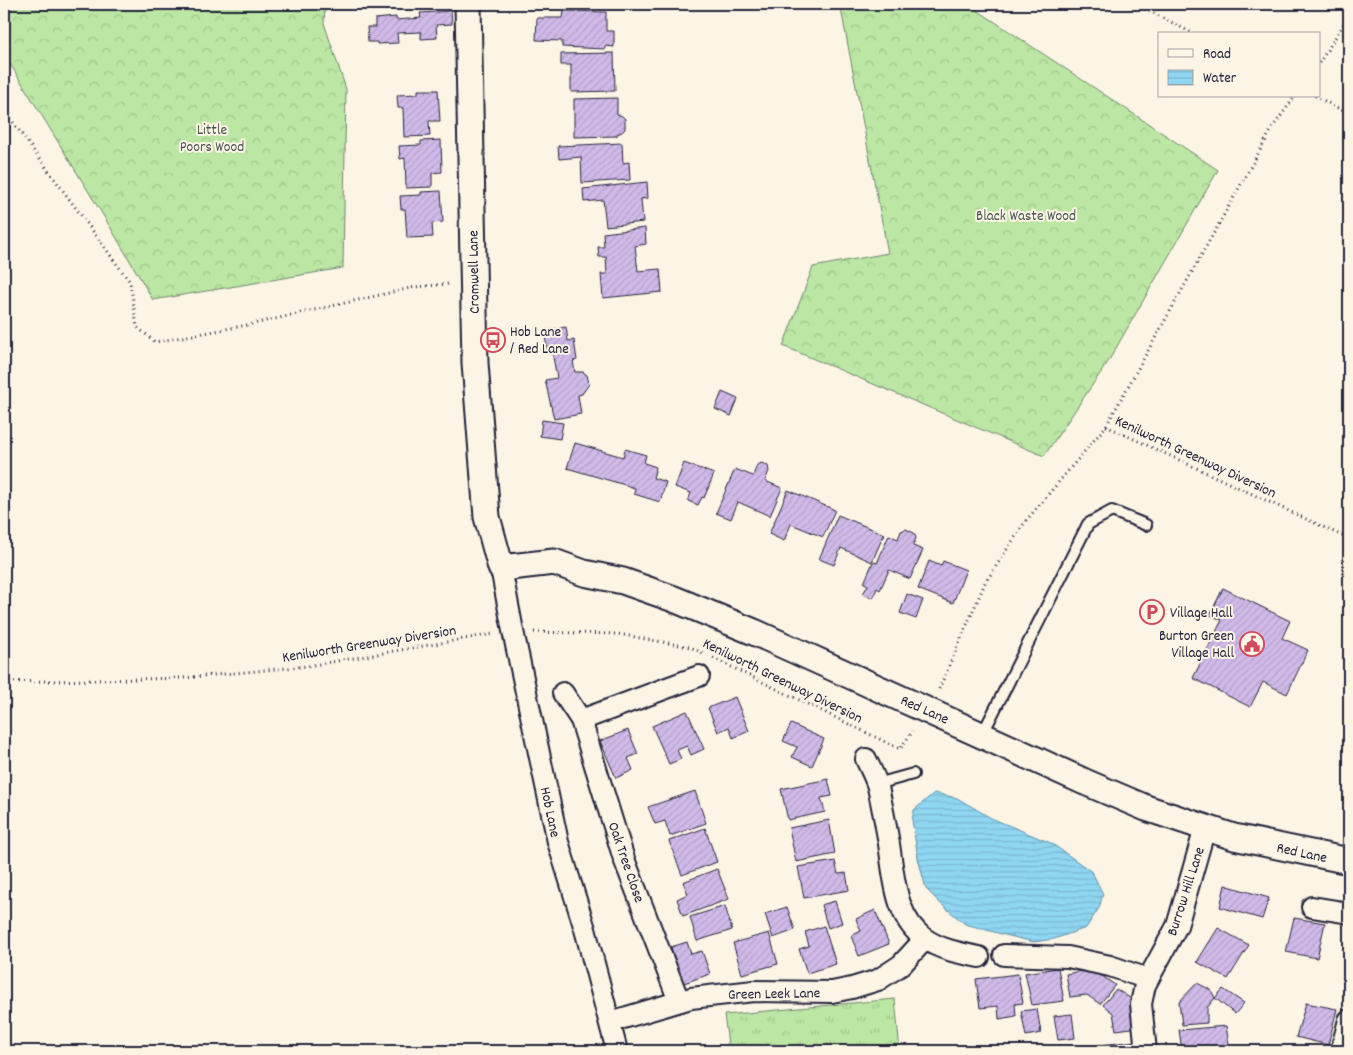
<svg xmlns="http://www.w3.org/2000/svg" width="1353" height="1055" font-family="Dekko,sans-serif">
<style>
.grass{fill:url(#grass-tufts);stroke:#6e846f}
.forest{fill:url(#forest-crowns);stroke:#6e846f}
.water{fill:url(#water-rules);stroke:#638ea8}
.building{fill:url(#building-hatch);stroke:#22223b}
.lines{fill:none;stroke-linecap:round;stroke-linejoin:round}
.service-casing{stroke:#22223b;stroke-width:14}
.minor-casing{stroke:#22223b;stroke-width:24}
.tertiary-casing{stroke:#22223b;stroke-width:29}
.path{stroke:#22223b;stroke-width:3;stroke-dasharray:1 4;stroke-linecap:butt}
.service{stroke:#fcf5e5;stroke-width:10}
.minor{stroke:#fcf5e5;stroke-width:20}
.tertiary{stroke:#fcf5e5;stroke-width:25}
.labels{text-anchor:middle;stroke-width:4;stroke-linejoin:round;paint-order:stroke}
.park-label{font-size:15px;fill:#485355;stroke:#fcf5e5}
.street-label{font-size:15px;fill:#22223b;stroke:#fcf5e5}
.poi-label{font-size:15px;fill:#22223b;stroke:#fcf5e5;text-anchor:start}
</style>
<defs>
<pattern id="grass-tufts" width="24" height="20" patternUnits="userSpaceOnUse" patternTransform="scale(1.25)"><rect width="24" height="20" fill="#bbe6a3"/><path d="M3 7l-1-3M5 7V3M7 7l1-3M15 17l-1-3M17 17v-4M19 17l1-3" fill="none" stroke="#a0c58d"/></pattern>
<pattern id="forest-crowns" width="20" height="18" patternUnits="userSpaceOnUse" patternTransform="scale(1.25)"><rect width="20" height="18" fill="#bbe6a3"/><path d="M2 6a3 3 0 1 1 6 0M12 15a3 3 0 1 1 6 0" fill="none" stroke="#a0c58d"/></pattern>
<pattern id="water-rules" width="6" height="5" patternUnits="userSpaceOnUse" patternTransform="scale(1.25)"><rect width="6" height="5" fill="#8fd6f1"/><path d="M0 2.5h6" fill="none" stroke="#7bb7d0"/></pattern>
<pattern id="building-hatch" width="6" height="6" patternUnits="userSpaceOnUse" patternTransform="scale(1.25)"><rect width="6" height="6" fill="#d1bae9"/><path d="M-1 1l2-2M0 6l6-6M5 7l2-2" fill="none" stroke="#b3a0c9"/></pattern>
</defs>
<rect width="100%" height="100%" fill="#fcf5e5"/>
<filter id="ink" filterUnits="userSpaceOnUse"><feTurbulence type="fractalNoise" baseFrequency=".02" numOctaves="2"/><feDisplacementMap in="SourceGraphic" scale="10" xChannelSelector="R" yChannelSelector="G"/><feConvolveMatrix kernelMatrix="1 2 1 2 8 2 1 2 1" color-interpolation-filters="sRGB"/></filter>
<g filter="url(#ink)">
<path class="grass" d="M895,999L900,1051H729L724,1015Z"/>
<g class="forest">
<path d="M4,4H325L324,23L346,89L343,268L153,300L106,220L4,54Z"/>
<path d="M840,4H968L1218,170L1108,362L1044,456L783,346L813,267L888,253Z"/>
</g>
<path class="water" d="M934,793L957,798L991,818L1051,843L1092,872L1103,894L1099,908L1086,928L1054,939L1034,942L1005,935L965,924L941,904L926,889L918,858L912,820L914,810Z"/>
<g class="building">
<path d="M549,4H588V6Z"/>
<path d="M451,11L452,24L436,25L437,38L421,39V32L397,33L398,43L377,44V42H368L367,27H375V19L396,17V20L421,18L420,13Z"/>
<path d="M564,11L606,12V31H614V47L605,46V49L562,47V41L536,40L537,18H563Z"/>
<path d="M614,53L615,91L571,92V65H561V54Z"/>
<path d="M418,90H438L440,121H429L430,136L404,137L403,108H398L397,95L418,94Z"/>
<path d="M617,98V114L622,116L625,119V129L622,132L617,134V136L574,137V99Z"/>
<path d="M441,140L442,172L432,173V187L406,188L405,158L400,159L399,146L421,145V141Z"/>
<path d="M622,143L623,163L629,162L630,180L582,183L581,157L559,159L558,146Z"/>
<path d="M647,182L648,198L641,199L643,222L606,226L603,200L584,202L583,189Z"/>
<path d="M441,191L443,222L432,223L433,237L407,238L405,209H401L400,196L421,195V192Z"/>
<path d="M645,228L646,244L635,246L638,271L660,269L662,292L603,298L601,274H607L606,257H599L598,247H604L603,233Z"/>
<path d="M566,327L568,341L574,340L577,360L573,361L575,372H583L587,375L589,384L582,394L578,395L581,414L554,419L545,380L557,378L552,352L548,353L544,331Z"/>
<path d="M722,392L738,399L731,416L715,409Z"/>
<path d="M542,420L563,423L560,439L540,436Z"/>
<path d="M575,443L623,457L625,449L646,455L644,463L656,467L653,478L666,482L660,502L634,494L635,488L567,468Z"/>
<path d="M684,463L714,474L704,498L702,497L698,505L688,501L691,493L675,487Z"/>
<path d="M762,463L768,466L769,471L765,481L782,488L770,516L738,502L731,519L716,513L735,469L753,476L757,465Z"/>
<path d="M788,490L835,510L823,537L791,524L784,541L769,534Z"/>
<path d="M838,515L884,534L872,562L841,548L834,565L819,559Z"/>
<path d="M906,529L914,533L916,538L913,546L923,550L910,579L889,570L880,590L877,588L873,598L863,594L868,585L864,583L873,562L877,563L889,535L898,539L901,531Z"/>
<path d="M929,561L941,566L943,561L966,570L953,603L918,589Z"/>
<path d="M1223,588L1290,621L1282,638L1308,650L1287,694L1263,682L1250,707L1193,678L1222,620L1210,615Z"/>
<path d="M907,594L923,600L916,619L900,613Z"/>
<path d="M735,697L749,731L733,738L729,727L718,732L708,708Z"/>
<path d="M687,711L704,749L691,755L687,746L677,750L681,759L669,764L652,726Z"/>
<path d="M791,724L824,739L812,766L792,757L797,747L783,741Z"/>
<path d="M628,730L638,754L628,758L633,770L616,778L600,741Z"/>
<path d="M828,779L832,796L821,798L825,812L788,820L781,789Z"/>
<path d="M695,791L706,823L670,836L665,821L655,824L648,807Z"/>
<path d="M829,820L835,854L796,862L789,828Z"/>
<path d="M705,828L717,862L682,875L669,841Z"/>
<path d="M835,861L838,874L846,873L849,890L804,898L798,867Z"/>
<path d="M717,869L729,899L683,916L677,899L688,894L683,882Z"/>
<path d="M1225,885L1269,898L1262,919L1220,907Z"/>
<path d="M835,901L842,923L828,928L821,905Z"/>
<path d="M725,906L732,930L697,941L690,917Z"/>
<path d="M787,907L795,930L773,938L765,914Z"/>
<path d="M875,910L889,944L859,956L851,936L861,931L856,919Z"/>
<path d="M1294,918L1325,923L1317,958L1286,952Z"/>
<path d="M824,926L836,964L807,973L799,949L809,946L805,932Z"/>
<path d="M1218,928L1249,945L1228,979L1197,962Z"/>
<path d="M769,933L778,964L742,974L733,943Z"/>
<path d="M687,942L691,954L702,951L710,974L681,984L673,961L675,960L671,947Z"/>
<path d="M1058,968L1064,1001L1032,1005L1025,973Z"/>
<path d="M1092,969L1115,985L1100,1004L1087,995L1070,997L1066,974Z"/>
<path d="M1018,974L1023,1003L1015,1004L1016,1016L999,1019L998,1006L980,1008L976,979Z"/>
<path d="M1197,983L1211,990L1215,998L1207,1008V1023L1182,1025L1179,1002Z"/>
<path d="M1116,989L1136,1002L1139,1027L1116,1030L1113,1013L1103,1005Z"/>
<path d="M1223,989L1244,1003L1235,1014L1215,998Z"/>
<path d="M1306,1003L1337,1009L1328,1045L1296,1037Z"/>
<path d="M1037,1009L1041,1033L1026,1036L1021,1011Z"/>
<path d="M1072,1014L1075,1038L1058,1040L1054,1016Z"/>
<path d="M1226,1026L1230,1051H1182L1179,1030Z"/>
<path d="M1136,1041L1137,1051H1092L1091,1046Z"/>
</g>
<g class="lines">
<defs>
<g id="service">
<path d="M982,735L1088,524L1112,511L1146,525"/>
<path d="M877,784L913,774"/>
</g>
<g id="minor">
<path d="M501,568L513,631L558,842L585,929L617,1051"/>
<path d="M563,693L581,720L624,859L679,1001"/>
<path d="M581,720L699,676"/>
<path d="M866,759C870,768 875,777 878,787C882,806 886,825 889,844C894,876 895,918 925,939C941,950 960,953 979,957"/>
<path d="M1312,907L1349,913"/>
<path d="M1004,955L1068,957L1110,966L1148,979"/>
<path d="M610,1022L691,998L754,991L832,992L852,988L878,980L901,965L925,939"/>
<path d="M1146,1051L1141,1004L1145,985L1177,926L1205,828"/>
<path d="M1341,1051L1349,1020"/>
</g>
<path id="tertiary" d="M468,4L475,363L487,517L501,568L554,562L584,573L623,581L674,599L754,632L1085,782L1146,808L1234,837L1349,861"/>
</defs>
<use href="#service" class="service-casing"/>
<use href="#minor" class="minor-casing"/>
<use href="#tertiary" class="tertiary-casing"/>
<g class="path">
<path d="M1136,4L1194,34"/>
<path d="M1319,63L1349,16"/>
<path d="M1315,96L1349,114"/>
<path d="M4,110L130,282L137,327L155,342L253,324L415,287L449,284"/>
<path d="M1106,426L1349,539"/>
<path d="M534,632L618,634L690,647L705,654"/>
<path d="M713,658L900,749L913,731"/>
<path d="M4,682L183,678L308,666L493,634"/>
<path d="M939,689L985,583L1025,522L1106,426L1273,127L1295,96"/>
</g>
<use href="#service" class="service"/>
<use href="#minor" class="minor"/>
<use href="#tertiary" class="tertiary"/>
</g>
</g>
<defs>
<symbol id="bus-ring" viewBox="-11 -11 22 22"><circle r="9.5" fill="#fcf5e5" stroke="#d1495b" stroke-width="1.5"/><path d="M-5-6H5V4H4V6H2V4H-2V6H-4V4H-5ZM-3.5-4V0h7V-4ZM-3.5 1.2v1.5H-2V1.2ZM2 1.2v1.5H3.5V1.2Z" fill="#d1495b"/></symbol>
<symbol id="parking-ring" viewBox="-11 -11 22 22"><circle r="9.5" fill="#fcf5e5" stroke="#d1495b" stroke-width="1.5"/><path d="M-3.5-5.5H1a3.5 3.5 0 0 1 0 7H-1V5.5H-3.5ZM-1-3.4V-.6H.8a1.4 1.4 0 0 0 0-2.8Z" fill="#d1495b"/></symbol>
<symbol id="civic-ring" viewBox="-11 -11 22 22"><circle r="9.5" fill="#fcf5e5" stroke="#d1495b" stroke-width="1.5"/><path d="M-.6-6.5H3V-4.5H.6V-3L4-1V1h2V6H-6V1h2V-1L-.6-3ZM-1.2 2.5V6h2.4V2.5Z" fill="#d1495b"/></symbol>
</defs>
<g fill-rule="evenodd">
<use href="#bus-ring" x="479" y="326" width="28" height="28"/>
<use href="#parking-ring" x="1138" y="598" width="28" height="28"/>
<use href="#civic-ring" x="1238" y="630" width="28" height="28"/>
</g>
<g class="labels">
<g class="park-label">
<text x="212" y="134">Little<tspan x="212" dy="17">Poors Wood</tspan></text>
<text x="1026" y="220">Black Waste Wood</text>
</g>
<g class="street-label">
<text transform="translate(473 272) rotate(-91)" y="5">Cromwell Lane</text>
<text transform="translate(1196 456) rotate(25)" y="5">Kenilworth Greenway Diversion</text>
<text transform="translate(369 643) rotate(-9)" y="5">Kenilworth Greenway Diversion</text>
<text transform="translate(783 680) rotate(26)" y="5">Kenilworth Greenway Diversion</text>
<text transform="translate(925 709) rotate(24)" y="5">Red Lane</text>
<text transform="translate(551 812) rotate(78)" y="5">Hob Lane</text>
<text transform="translate(1302 852) rotate(12)" y="5">Red Lane</text>
<text transform="translate(627 862) rotate(71)" y="5">Oak Tree Close</text>
<text transform="translate(1185 891) rotate(-72)" y="5">Burrow Hill Lane</text>
<text transform="translate(774 993) rotate(-1)" y="5">Green Leek Lane</text>
</g>
<g class="poi-label">
<text x="510" y="336">Hob Lane<tspan x="510" dy="17">/ Red Lane</tspan></text>
<text x="1170" y="617">Village Hall</text>
<text x="1234" y="640" text-anchor="end">Burton Green<tspan x="1234" dy="17">Village Hall</tspan></text>
</g>
</g>
<rect width="1353" height="1055" fill="none" stroke="#fcf5e5" stroke-width="20"/>
<rect x="10" y="10" width="1333" height="1035" fill="none" stroke="#22223b" stroke-width="2" filter="url(#ink)"/>
<rect x="1158" y="32" width="162" height="65" fill="#fcf5e5" stroke="#a5a1a1"/>
<rect x="1168" y="49" width="25" height="8" fill="#fcf5e5" stroke="#a5a1a1"/>
<text x="1203" y="58" font-size="15" fill="#22223b">Road</text>
<rect x="1168" y="70" width="25" height="15" fill="url(#water-rules)" stroke="#a5a1a1"/>
<text x="1203" y="82" font-size="15" fill="#22223b">Water</text>
</svg>
